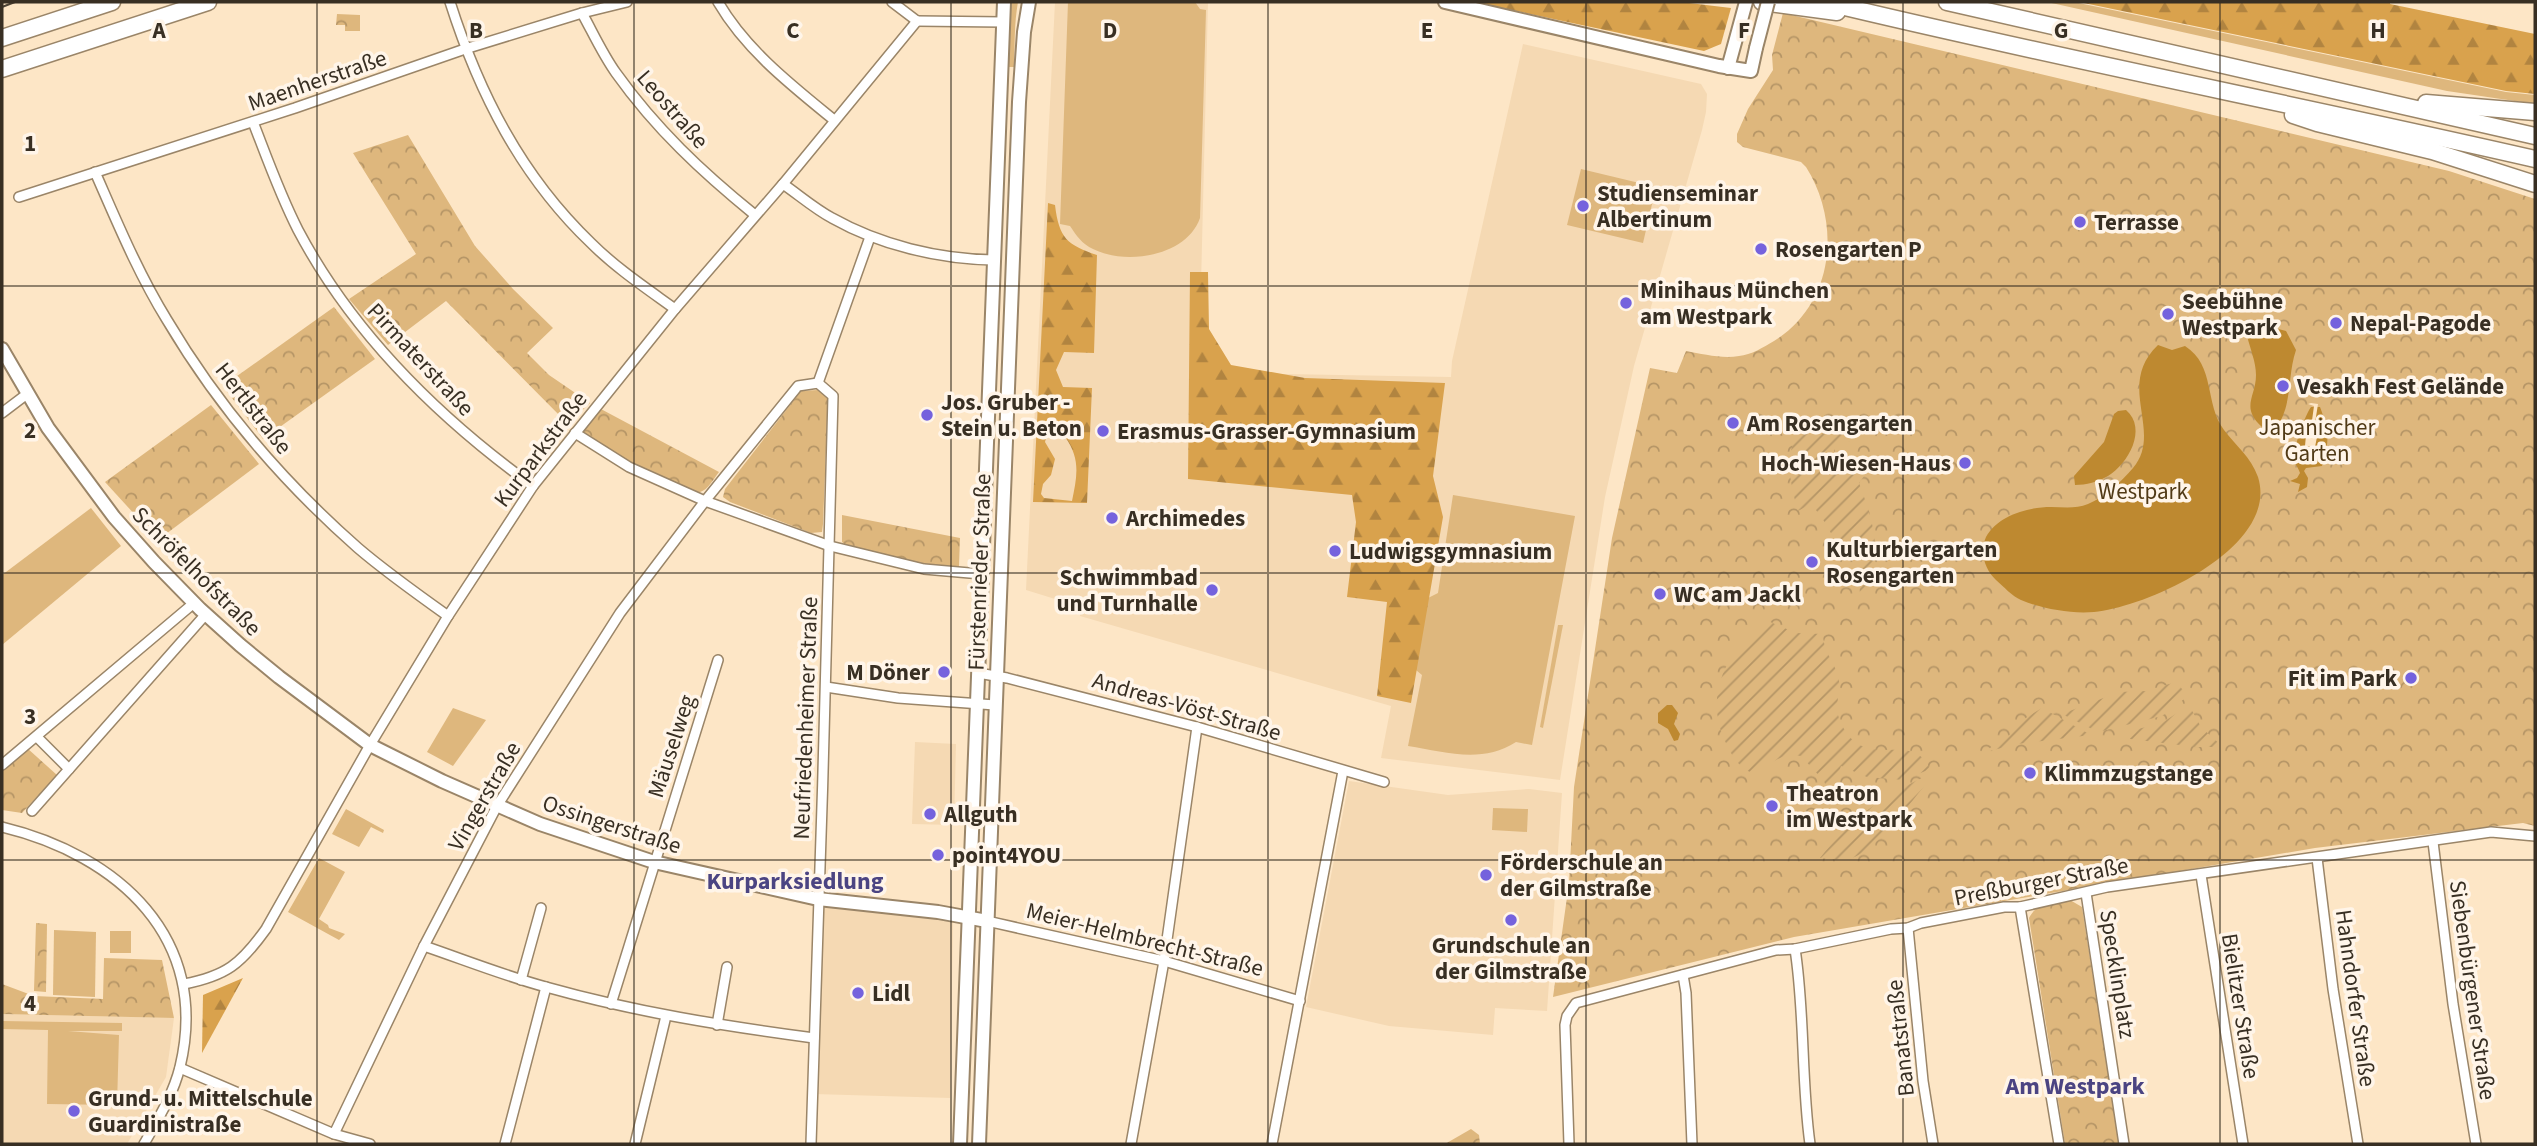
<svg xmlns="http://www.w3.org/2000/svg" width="2537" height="1146" font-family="'Source Sans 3',sans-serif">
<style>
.built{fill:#f5d9b3}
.grass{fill:#deb77d}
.forest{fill:url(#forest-firs);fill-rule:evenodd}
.park{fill:url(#park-crowns)}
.garden{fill:url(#garden-furrows)}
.water{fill:#be8930}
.pier{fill:#fde6c6}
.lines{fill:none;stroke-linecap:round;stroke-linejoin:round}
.street-casing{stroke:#9a8568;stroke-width:12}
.secondary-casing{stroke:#9a8568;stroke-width:16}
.highway-casing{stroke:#9a8568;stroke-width:19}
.street{stroke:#fff;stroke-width:9}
.secondary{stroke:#fff;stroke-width:12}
.highway{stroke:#fff;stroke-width:16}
.tram{stroke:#4d4335;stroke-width:2}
.secondary-bridge-casing{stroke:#9a8568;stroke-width:16;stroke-linecap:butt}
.secondary-bridge{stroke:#fff;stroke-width:12}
.grid{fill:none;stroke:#382f23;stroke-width:2;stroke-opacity:0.55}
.poi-dot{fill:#7562dd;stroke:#fff5e9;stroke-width:2.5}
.labels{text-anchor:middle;stroke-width:7;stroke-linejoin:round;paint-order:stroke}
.street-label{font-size:23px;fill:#382f23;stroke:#fff5e9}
.poi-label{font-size:23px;font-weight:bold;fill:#382f23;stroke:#fff5e9;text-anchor:start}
.park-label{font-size:23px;fill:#513a16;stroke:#fff5e9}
.neighbourhood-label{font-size:24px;font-weight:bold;fill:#4b4482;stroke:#fff5e9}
.grid-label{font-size:23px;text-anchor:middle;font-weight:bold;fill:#382f23;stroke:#fff5e9;stroke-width:7;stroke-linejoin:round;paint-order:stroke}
</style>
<defs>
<pattern id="forest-firs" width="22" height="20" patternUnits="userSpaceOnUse" patternTransform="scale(1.75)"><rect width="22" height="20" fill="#d9a24d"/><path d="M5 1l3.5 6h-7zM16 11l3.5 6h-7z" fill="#b18440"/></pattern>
<pattern id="park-crowns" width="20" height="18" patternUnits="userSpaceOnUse" patternTransform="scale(1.75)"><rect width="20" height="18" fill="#deb77d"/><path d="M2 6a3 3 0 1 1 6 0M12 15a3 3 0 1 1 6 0" fill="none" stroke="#b59566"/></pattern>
<pattern id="garden-furrows" width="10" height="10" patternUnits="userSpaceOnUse" patternTransform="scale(1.75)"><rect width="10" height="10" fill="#deb77d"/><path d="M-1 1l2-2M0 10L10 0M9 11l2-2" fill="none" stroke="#b59566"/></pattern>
</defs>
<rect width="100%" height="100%" fill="#fde6c6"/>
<g class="built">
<path d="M1055,2H1208L1200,325L1231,373L1451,377L1452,361L1523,44L1701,84L1707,94L1706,112L1702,130L1634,366L1605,497L1560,780L1381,758L1391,706L1080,616L1081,607L1026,590Z"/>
<path d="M915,742L956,744L954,825L912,824Z"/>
<path d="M1349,781L1448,795L1529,789L1562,793L1547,1011L1495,1008L1493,1035L1389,1026L1306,1007Z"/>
<path d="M820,905L953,920L950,1098L814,1094Z"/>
<path d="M2,1014L174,1018L166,1077L127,1144H2Z"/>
</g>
<g class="grass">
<path d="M1011,2H1018C1014,24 1015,45 1014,67H1008Z"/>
<path d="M1068,2H1195L1200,9L1206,10L1200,218C1187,256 1126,266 1093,249C1082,244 1076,235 1070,226L1060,224Z"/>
<path d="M2047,2H2074L2506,92L2535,95V104L2447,91Z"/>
<path d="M1581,169L1656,187L1643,243L1567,225Z"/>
<path d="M1453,495L1575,516L1532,745L1516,742C1482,764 1445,752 1408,746L1422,675L1411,666L1424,600L1438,593Z"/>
<path d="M91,508L121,546L2,645V575Z"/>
<path d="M1558,625H1563L1543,728L1540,727Z"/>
<path d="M453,708L486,720L453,766L427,752Z"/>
<path d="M1493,808L1528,809L1527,832L1492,830Z"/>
<path d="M346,809L384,830L383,833L371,827L359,847L332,834Z"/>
<path d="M319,858L345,872L319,919L328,925L329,928L345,934L339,940L288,912Z"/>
<path d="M54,930L96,932L95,997L53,995Z"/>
<rect x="110" y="931" width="21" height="22"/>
<path d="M2,1021L122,1023V1031H68L119,1035L117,1105L47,1104L48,1030L2,1029Z"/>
</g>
<g class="forest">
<path d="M1474,2H1681L1731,8L1721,44L1704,51Z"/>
<path d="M2079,2H2390V4L2535,34V94L2506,91Z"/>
<path d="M1048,203L1055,205C1059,238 1067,245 1097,255L1094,353L1064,352L1056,370L1063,387L1092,388L1087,503L1033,502ZM1050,423C1058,426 1060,430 1065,437C1081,459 1077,476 1072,501L1044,498L1041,494L1043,484L1051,475L1055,459L1045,442Z"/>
<path d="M1190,272H1208L1209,329L1231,365L1305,378L1445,383L1433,476L1443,517L1411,703L1377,696L1387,602L1347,597L1356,522L1352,495L1188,479Z"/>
<path d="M243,978L202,1053L203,995Z"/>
</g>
<g class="park">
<path d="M1783,13L2449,171L2535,199V826L2523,823L2315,848L1794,937L1553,997L1569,883L1574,787L1612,538L1650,368L1677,373L1686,351C1703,354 1722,359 1739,356C1751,355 1764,347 1774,341C1834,304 1842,224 1806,167L1801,162L1743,147L1737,142V134L1748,109L1773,70L1772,55Z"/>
<path d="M337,14L360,15V31H345V25H336Z"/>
<path d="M408,135L475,246L513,289L553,328L527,353L549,375L590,403L568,424L446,301L388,345L349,299L416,254L353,153Z"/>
<path d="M334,307L375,359L263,439L223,386Z"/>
<path d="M818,390L828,399L823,524L822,532L811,533L730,502L723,497L725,489L801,391Z"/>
<path d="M211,405L259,464L158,540L105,482Z"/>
<path d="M599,408L719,472C714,478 708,490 700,492C684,495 602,445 585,435L583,430Z"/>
<path d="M842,515L960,538L959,566L956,569L925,565L847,546L842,542Z"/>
<path d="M27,748L57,775L22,813L2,810V770Z"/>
<path d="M2070,900L2082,907L2119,1144H2065L2029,918C2037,902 2053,903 2070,900Z"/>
<path d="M36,923L47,924L46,992L34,991Z"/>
<path d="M104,958L162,960L174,1018L2,1014V984L34,996L103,999Z"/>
<path d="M1471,1129L1479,1135L1480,1144H1445Z"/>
</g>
<g class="garden">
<path d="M1825,420L1853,424L1849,442H1844L1834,450V457L1839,466L1852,467L1859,458L1873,456L1872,465L1859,483C1873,520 1887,563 1860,597L1859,571L1854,555L1845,559L1841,558C1835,538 1825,520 1811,504L1798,511C1788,476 1778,430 1825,420Z"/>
<path d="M1768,621L1796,633L1823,634C1823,651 1833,660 1838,675C1842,689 1834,704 1839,718C1861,777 1911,727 1930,769L1904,780L1867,777L1841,766L1838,775L1839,799H1831L1824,781L1801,756C1773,753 1774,767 1752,773C1738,767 1732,756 1725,741C1703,694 1728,647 1768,621Z"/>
<path d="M2176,682L2188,696L2162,716L2098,732L2062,714L2119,692L2146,691Z"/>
<path d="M2189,705L2201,727L2223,747H2196L2130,739V731L2162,723Z"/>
<path d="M2042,708L2091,735L2017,744L1982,753L2009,736L2024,719Z"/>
<path d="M1924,777L1925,785C1908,806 1877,849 1852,858C1843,861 1829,859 1820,858C1852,818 1878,799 1924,777Z"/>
</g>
<g class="water">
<path d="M2255,326H2267L2286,331L2296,350C2287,376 2293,405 2276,428L2262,427C2240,407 2256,397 2256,375C2256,362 2250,348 2247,336Z"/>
<path d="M2158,345L2172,350L2185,346C2216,366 2204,403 2224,430C2236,446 2251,457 2258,477C2280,547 2148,607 2094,612C2071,614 2042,609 2021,600C2012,596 2004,587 1996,580C1985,570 1979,552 1986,537C1998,515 2029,507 2051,507C2063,507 2076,509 2088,504C2105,497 2121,482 2133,468C2164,431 2115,386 2158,345Z"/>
<path d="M2311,407H2320C2329,430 2330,443 2322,466L2306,468L2304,471L2308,478L2307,487L2298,492L2300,484L2290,481L2297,478L2300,473C2298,467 2294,463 2294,457C2294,446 2305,415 2311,407Z"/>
<path d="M2126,410C2148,429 2128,464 2108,476C2098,482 2086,485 2075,485L2074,476L2104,442L2114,414L2118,411Z"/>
<path d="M1667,705H1672L1678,713L1674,724L1680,734L1678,740L1674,741L1668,729L1658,723V713Z"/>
</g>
<path class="pier" d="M2311,403L2318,404L2313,436L2317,437L2315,447L2305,446L2306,435H2310L2314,406L2308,404Z"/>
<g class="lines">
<defs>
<g id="street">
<path d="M450,2C479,93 521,176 591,243C616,268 646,288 675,309"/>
<path d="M718,2C746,50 791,85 834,120"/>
<path d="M892,2L917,21"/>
<path d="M582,13C593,33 603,55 616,73C656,129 702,172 755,215"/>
<path d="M917,21L1003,22"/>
<path d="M253,122C267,158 280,195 298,230C353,334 439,418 533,486"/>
<path d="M95,172C117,222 138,273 167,320C218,406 283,482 358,548C386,572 417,594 448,616"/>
<path d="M783,184C799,195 815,209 832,218C880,245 938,259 994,260"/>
<path d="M19,197L295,108L465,49L582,13L627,2"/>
<path d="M818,383L870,237"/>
<path d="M2,413L27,394"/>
<path d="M575,433L629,467L705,501L830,546L924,569L981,574"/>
<path d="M978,673L1007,678L1197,727L1384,782"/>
<path d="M826,687L898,698L995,705"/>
<path d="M37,737L69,769"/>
<path d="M2,765L194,603"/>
<path d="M32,811L206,614"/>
<path d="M2,827C118,855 211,938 180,1067C173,1095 158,1119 144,1144"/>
<path d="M2433,842L2453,1004L2476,1144"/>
<path d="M2317,858L2333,989L2358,1144"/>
<path d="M2201,875L2243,1144"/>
<path d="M2086,893L2124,1144"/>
<path d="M2020,907L2059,1144"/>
<path d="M987,921L1164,961L1300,1001"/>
<path d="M1908,928L1923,1081L1933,1144"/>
<path d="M424,946C465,960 505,976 546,987C635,1012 724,1026 814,1038"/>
<path d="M1795,949C1805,1013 1801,1079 1810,1144"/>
<path d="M1683,975L1686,993L1692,1144"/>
<path d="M521,980L541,908"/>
<path d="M184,984C226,976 241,964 266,929L370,745L448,616L533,486L675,309L783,184L917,21"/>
<path d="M611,1004L718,660"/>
<path d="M717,1025L727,967"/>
<path d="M180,1068L334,1134L370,1144"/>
<path d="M334,1134L424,946L497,806L620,613L705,501L798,386L818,383"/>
<path d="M505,1144L546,987"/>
<path d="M635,1144L666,1016"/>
<path d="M811,1144C819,895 828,645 833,396L818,383"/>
<path d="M1131,1144L1164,961L1197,727"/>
<path d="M1272,1144L1343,771"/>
<path d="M1569,1144L1565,1025L1567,1016L1576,1003L1776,950L1795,949L1891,929L1908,928L1921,923L2004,907H2020L2107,887L2491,832L2535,836"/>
</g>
<g id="secondary">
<path d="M1445,2L1719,66L1751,71L1756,48"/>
<path d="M1728,68L1746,2"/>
<path d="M2,349L48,428L114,517L154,562L200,609L240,645L279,677L370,745L442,781L540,824L654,862L818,899L938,912L987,921"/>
<path d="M960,1144L1004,2"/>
<path d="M979,1144L1019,102L1024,32L1029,2"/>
</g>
<g id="highway">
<path d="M1762,2L1837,12"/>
<path d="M1824,2C2060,59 2299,105 2535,159"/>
<path d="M1947,2L2535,136"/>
<path d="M2,38L112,2"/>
<path d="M2,69L208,2"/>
<path d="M2426,103L2535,112"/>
<path d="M2293,115L2317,123L2432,151L2535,184"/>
</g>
</defs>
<use href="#street" class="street-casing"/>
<use href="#secondary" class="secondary-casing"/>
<use href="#highway" class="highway-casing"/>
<use href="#street" class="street"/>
<use href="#secondary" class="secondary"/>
<use href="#highway" class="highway"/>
<path class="tram" d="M2,7L15,2"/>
<defs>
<path id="secondary-bridge" d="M1756,48L1768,2"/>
</defs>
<use href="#secondary-bridge" class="secondary-bridge-casing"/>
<use href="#secondary-bridge" class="secondary-bridge"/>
</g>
<path class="grid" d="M317,2V1144M634,2V1144M951,2V1144M1268,2V1144M1586,2V1144M1903,2V1144M2220,2V1144M2,286H2535M2,573H2535M2,860H2535"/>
<g class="poi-dot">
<circle cx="1583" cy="206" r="7"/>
<circle cx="2080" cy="222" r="7"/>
<circle cx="1761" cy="249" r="7"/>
<circle cx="1626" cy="303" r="7"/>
<circle cx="2168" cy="314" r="7"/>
<circle cx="2336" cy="323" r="7"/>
<circle cx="2283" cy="386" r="7"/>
<circle cx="927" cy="415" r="7"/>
<circle cx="1733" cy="423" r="7"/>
<circle cx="1103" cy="431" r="7"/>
<circle cx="1965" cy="463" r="7"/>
<circle cx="1112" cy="518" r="7"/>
<circle cx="1335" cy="551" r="7"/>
<circle cx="1812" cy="562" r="7"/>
<circle cx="1212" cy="590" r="7"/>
<circle cx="1660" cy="594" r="7"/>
<circle cx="944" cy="672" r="7"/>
<circle cx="2411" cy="678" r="7"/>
<circle cx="2030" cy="773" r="7"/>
<circle cx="1772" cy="806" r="7"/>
<circle cx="930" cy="814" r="7"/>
<circle cx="938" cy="855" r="7"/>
<circle cx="1486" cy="875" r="7"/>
<circle cx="1511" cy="920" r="7"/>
<circle cx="858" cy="993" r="7"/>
<circle cx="74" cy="1111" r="7"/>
</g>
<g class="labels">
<g class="street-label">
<text transform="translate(317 80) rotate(-19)" y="8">Maenherstraße</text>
<text transform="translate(673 109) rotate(49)" y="8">Leostraße</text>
<text transform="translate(421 359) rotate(47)" y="8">Pirmaterstraße</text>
<text transform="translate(254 408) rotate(52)" y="8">Hertlstraße</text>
<text transform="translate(540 449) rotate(-53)" y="8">Kurparkstraße</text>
<text transform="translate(197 571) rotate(45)" y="8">Schröfelhofstraße</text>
<text transform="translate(979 572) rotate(-88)" y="8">Fürstenrieder Straße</text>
<text transform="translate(1187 706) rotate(16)" y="8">Andreas-Vöst-Straße</text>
<text transform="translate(805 718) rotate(-88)" y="8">Neufriedenheimer Straße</text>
<text transform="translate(671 746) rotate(-72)" y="8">Mäuselweg</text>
<text transform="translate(484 796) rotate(-60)" y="8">Vingerstraße</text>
<text transform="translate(612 824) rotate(18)" y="8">Ossingerstraße</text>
<text transform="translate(2041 881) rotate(-11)" y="8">Preßburger Straße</text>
<text transform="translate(1145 939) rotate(14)" y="8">Meier-Helmbrecht-Straße</text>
<text transform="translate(2118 974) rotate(81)" y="8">Specklinplatz</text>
<text transform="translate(2473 990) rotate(82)" y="8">Siebenbürgener Straße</text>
<text transform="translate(2356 998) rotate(82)" y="8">Hahndorfer Straße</text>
<text transform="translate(2241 1006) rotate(81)" y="8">Bielitzer Straße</text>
<text transform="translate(1900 1038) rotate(-96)" y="8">Banatstraße</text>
</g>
<g class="poi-label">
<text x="1597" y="201">Studienseminar<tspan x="1597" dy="26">Albertinum</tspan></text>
<text x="2094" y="230">Terrasse</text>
<text x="1775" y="257">Rosengarten P</text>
<text x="1640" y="298">Minihaus München<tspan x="1640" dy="26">am Westpark</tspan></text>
<text x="2182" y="309">Seebühne<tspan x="2182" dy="26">Westpark</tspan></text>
<text x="2350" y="331">Nepal-Pagode</text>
<text x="2297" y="394">Vesakh Fest Gelände</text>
<text x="941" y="410">Jos. Gruber -<tspan x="941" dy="26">Stein u. Beton</tspan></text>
<text x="1747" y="431">Am Rosengarten</text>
<text x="1117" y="439">Erasmus-Grasser-Gymnasium</text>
<text x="1951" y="471" text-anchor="end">Hoch-Wiesen-Haus</text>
<text x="1126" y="526">Archimedes</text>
<text x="1826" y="557">Kulturbiergarten<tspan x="1826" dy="26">Rosengarten</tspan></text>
<text x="1349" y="559">Ludwigsgymnasium</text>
<text x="1198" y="585" text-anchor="end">Schwimmbad<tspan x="1198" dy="26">und Turnhalle</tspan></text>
<text x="1674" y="602">WC am Jackl</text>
<text x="930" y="680" text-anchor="end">M Döner</text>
<text x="2397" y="686" text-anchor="end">Fit im Park</text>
<text x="2044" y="781">Klimmzugstange</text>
<text x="1786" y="801">Theatron<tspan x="1786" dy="26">im Westpark</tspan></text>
<text x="944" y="822">Allguth</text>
<text x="952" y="863">point4YOU</text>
<text x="1500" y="870">Förderschule an<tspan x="1500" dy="26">der Gilmstraße</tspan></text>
<text x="1511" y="953" text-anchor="middle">Grundschule an<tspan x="1511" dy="26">der Gilmstraße</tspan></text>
<text x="872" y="1001">Lidl</text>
<text x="88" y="1106">Grund- u. Mittelschule<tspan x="88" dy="26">Guardinistraße</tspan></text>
</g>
<g class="park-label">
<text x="2317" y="435">Japanischer<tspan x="2317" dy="26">Garten</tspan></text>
<text x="2143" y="499">Westpark</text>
</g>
<g class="neighbourhood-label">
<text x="795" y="889">Kurparksiedlung</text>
<text x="2075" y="1094">Am Westpark</text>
</g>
</g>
<g class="grid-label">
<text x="159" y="38">A</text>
<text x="476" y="38">B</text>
<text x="793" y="38">C</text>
<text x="1110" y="38">D</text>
<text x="1427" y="38">E</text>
<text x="1744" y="38">F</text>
<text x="2061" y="38">G</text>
<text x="2378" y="38">H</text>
<text x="30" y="151">1</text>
<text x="30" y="438">2</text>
<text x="30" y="724">3</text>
<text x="30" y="1011">4</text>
</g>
<rect width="2537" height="1146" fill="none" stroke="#382f23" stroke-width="7"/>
</svg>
